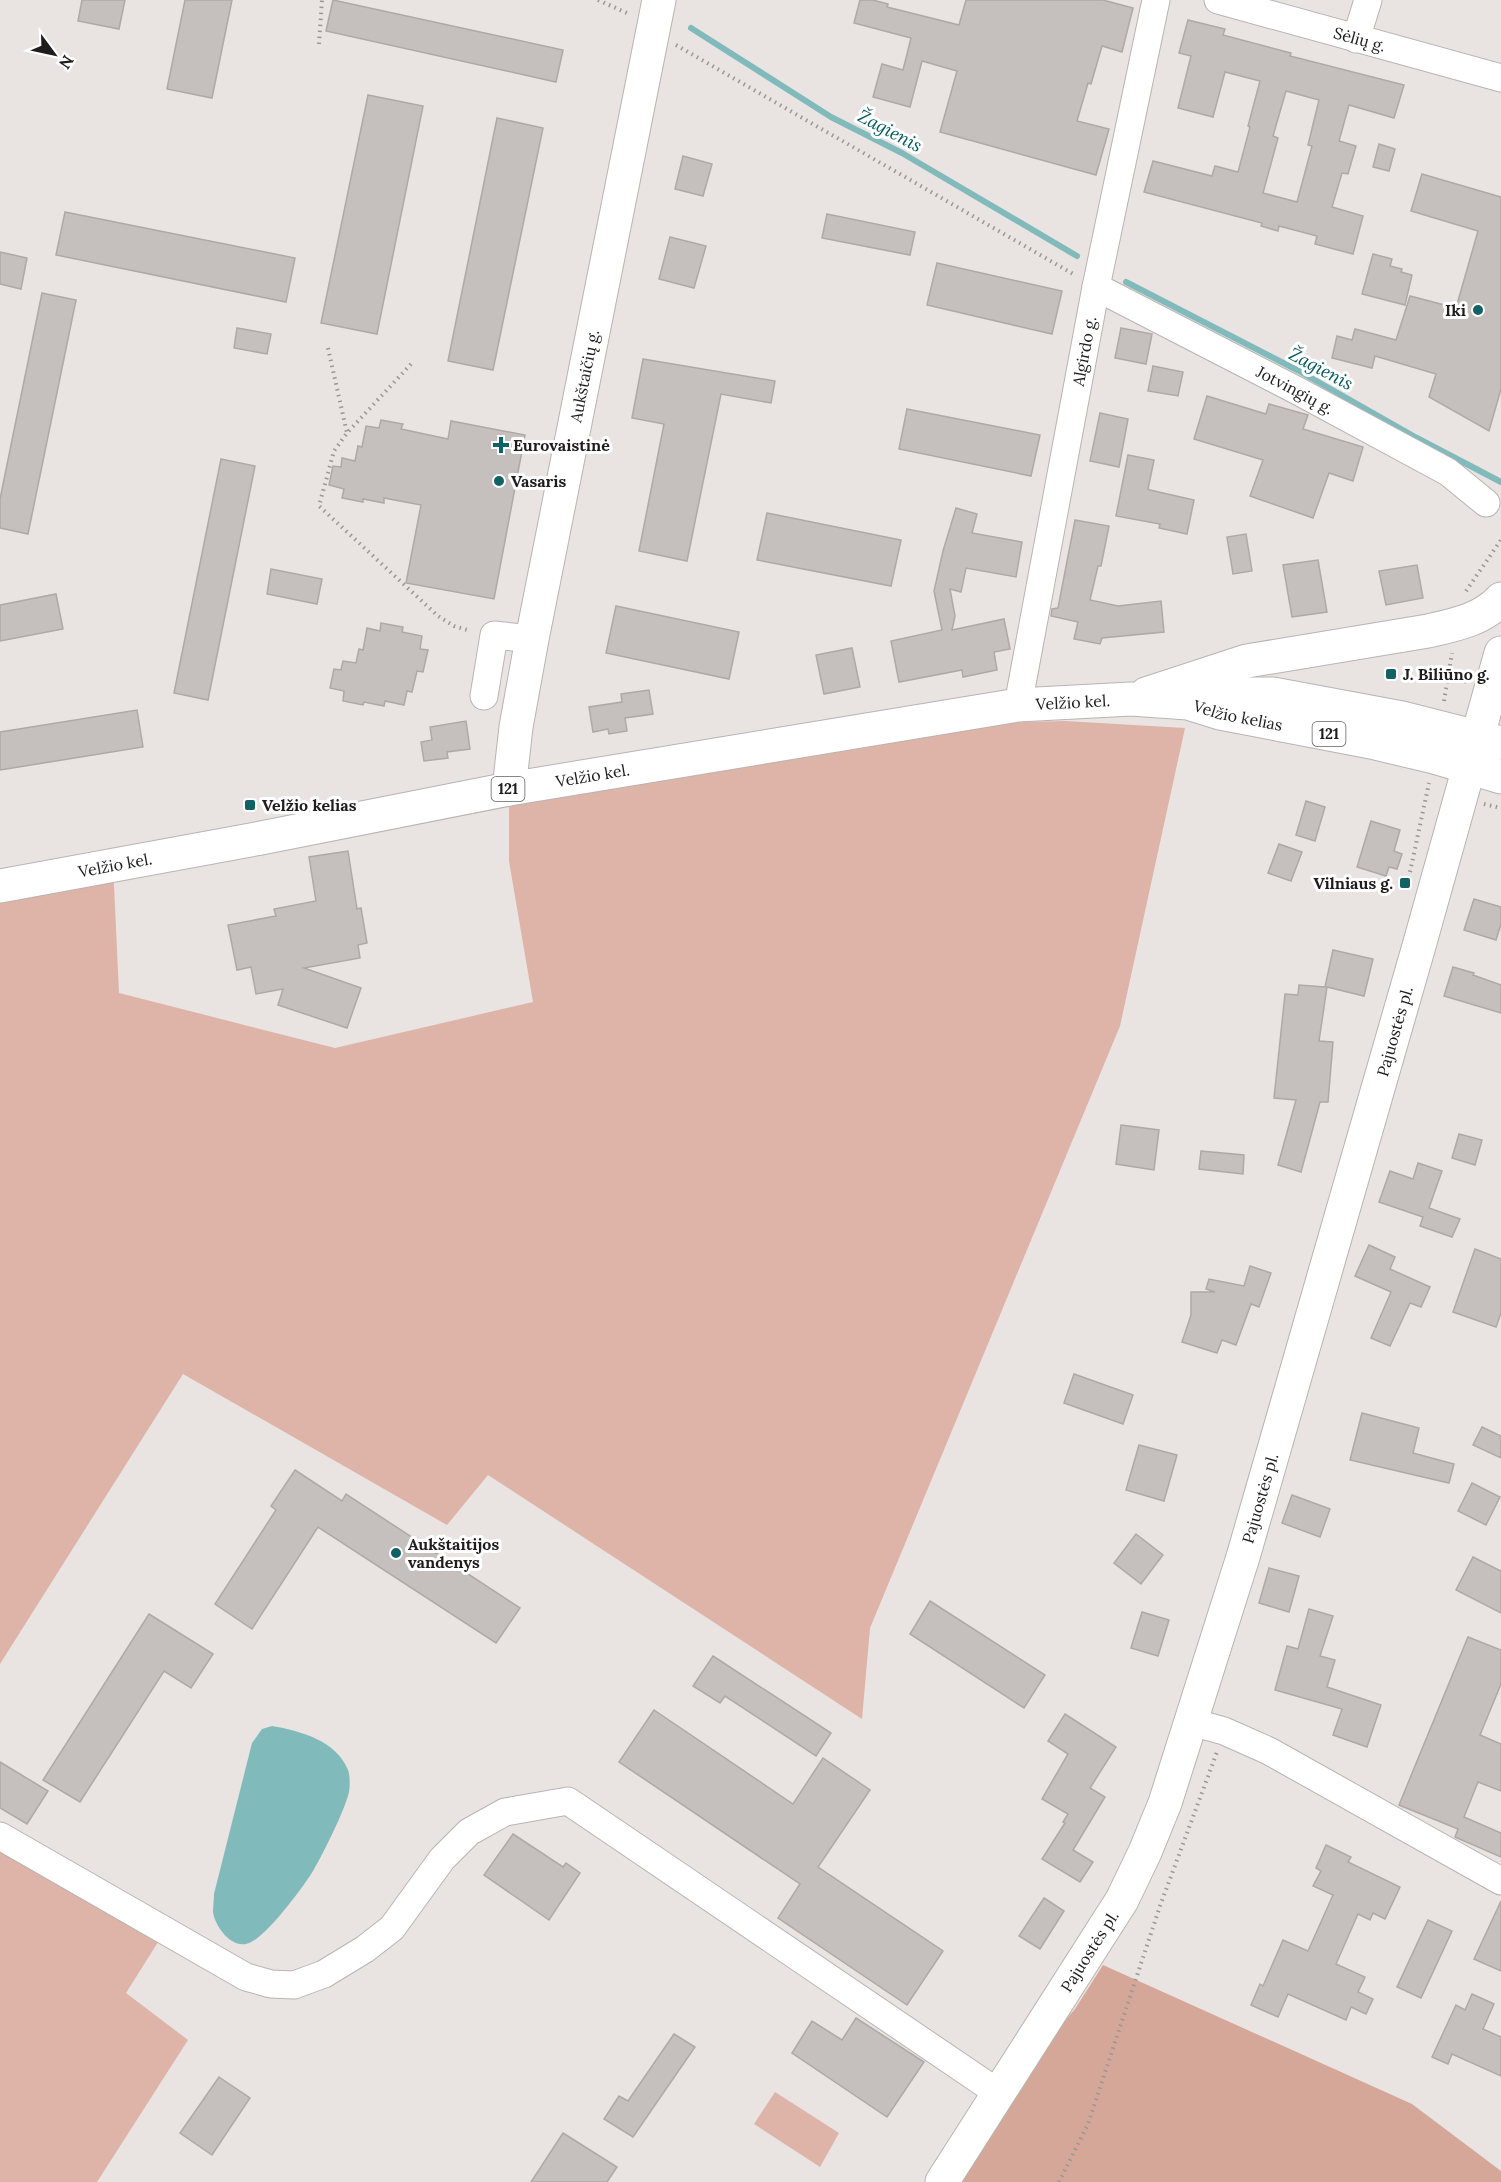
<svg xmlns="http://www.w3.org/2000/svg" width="1501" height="2182" font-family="Lora,serif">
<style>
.green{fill:#ddb4a7}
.forest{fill:#d5a798}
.water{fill:#81baba}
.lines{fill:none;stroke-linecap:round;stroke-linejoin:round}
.stream{stroke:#81baba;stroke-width:6}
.building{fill:#c5bfbd;stroke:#aea9a7;stroke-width:1.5;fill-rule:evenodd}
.minor-casing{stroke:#b9b4b2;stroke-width:29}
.major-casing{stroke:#b9b4b2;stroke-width:35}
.path{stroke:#9b9795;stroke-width:4;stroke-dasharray:1.5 4.5;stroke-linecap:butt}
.minor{stroke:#fff;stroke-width:27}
.major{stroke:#fff;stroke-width:33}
.poi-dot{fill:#116264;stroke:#fff;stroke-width:2}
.labels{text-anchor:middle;stroke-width:6;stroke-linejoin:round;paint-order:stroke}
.shield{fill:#fff;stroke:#626060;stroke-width:1.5}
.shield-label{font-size:15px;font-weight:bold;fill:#1e1c1c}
.street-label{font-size:16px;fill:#1e1c1c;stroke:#fff}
.poi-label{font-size:16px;font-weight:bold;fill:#1e1c1c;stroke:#fff;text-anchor:start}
.water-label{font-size:18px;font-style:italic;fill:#01585a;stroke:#fff}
</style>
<rect width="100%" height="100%" fill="#e9e3e1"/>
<g class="green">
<path d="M1065,721L1185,728L1120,1026L870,1628L862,1719L488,1475L447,1525L183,1374L0,1664V886L113,864L119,993L335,1048L533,1002L509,861V789L982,723Z"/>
<path d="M0,1836L165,1931L126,1993L188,2040L97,2182H0Z"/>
<path d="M775,2092L839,2133L820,2167L754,2124Z"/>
</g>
<path class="forest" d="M1103,1965L1412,2104L1501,2171V2182H942L1000,2094L1075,2009Z"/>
<path class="water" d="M272,1726C300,1731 336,1740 348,1770C350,1775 350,1786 349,1792C345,1810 323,1854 313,1871C303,1887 264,1941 246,1944C230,1947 215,1926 213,1912C213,1906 214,1900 214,1894L252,1743L262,1729Z"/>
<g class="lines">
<g class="stream">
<path d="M691,28L831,117L902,153L1077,256"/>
<path d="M1126,282L1299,371L1417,438L1501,482"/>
</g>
</g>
<g class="building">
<path d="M82,0H125L119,29L78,21Z"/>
<path d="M185,0H232L212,98L167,89Z"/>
<path d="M333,0L563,50L556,82L326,31Z"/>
<path d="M860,0H873L888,4L887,7L959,25L966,0H1103L1133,8L1122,52L1102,46L1091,84L1088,83L1077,121L1109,129L1096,175L940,132L957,71L922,61L910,107L873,97L882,64L903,70L911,38L854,23Z"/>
<path d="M1188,20L1225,29L1223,35L1291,53L1290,56L1404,85L1394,118L1349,105L1339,141L1356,146L1348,174L1342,173L1332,207L1363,216L1353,254L1315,244L1317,236L1279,226L1278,231L1261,226L1262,223L1144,192L1153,161L1212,176L1215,166L1238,172L1250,127L1248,126L1260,81L1225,72L1213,117L1178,108L1191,56L1179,53ZM1286,91L1319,100L1308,145L1312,146L1297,202L1263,193L1278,138L1273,136Z"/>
<path d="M368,95L423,106L377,334L321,323Z"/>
<path d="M497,118L543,128L493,370L448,361Z"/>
<path d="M1379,144L1395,149L1389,171L1373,167Z"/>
<path d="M683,156L712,164L703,196L675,189Z"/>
<path d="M1422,174L1501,197V389L1489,431L1429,397L1436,374L1375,356L1372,368L1332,358L1337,336L1352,340L1355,329L1396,340L1410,296L1456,308L1478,231L1411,211Z"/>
<path d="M65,212L295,258L286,302L56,255Z"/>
<path d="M827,214L915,232L910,255L822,238Z"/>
<path d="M670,237L706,246L694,288L659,279Z"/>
<path d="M0,252L27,258L21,289L0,284Z"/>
<path d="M1373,254L1392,259L1390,266L1402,269L1401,272L1412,275L1405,305L1362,294Z"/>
<path d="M937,263L1062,291L1052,334L927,305Z"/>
<path d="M42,293L76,300L28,534L0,528V499Z"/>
<path d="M237,328L271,334L267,354L234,348Z"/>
<path d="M1121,328L1152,334L1146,364L1115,358Z"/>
<path d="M643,359L775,381L771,403L721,394L687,561L639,551L664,424L632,418Z"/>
<path d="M1153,366L1183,372L1178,396L1148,391Z"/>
<path d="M1207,396L1266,414L1269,404L1308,415L1303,429L1363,447L1353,481L1329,473L1313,518L1250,496L1263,460L1194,439Z"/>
<path d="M907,409L1040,435L1031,476L899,449Z"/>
<path d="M1100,413L1128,419L1119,467L1090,461Z"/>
<path d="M381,420L403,424L401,429L448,439L451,421L525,435L494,599L406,583L421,505L384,498V503L363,499V502L342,498L344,489L329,485L333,466L341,467L342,458L355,461L358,446L362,447L366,426L379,428Z"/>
<path d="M1128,455L1154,460L1148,489L1150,490L1194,500L1187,534L1159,528L1160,524L1116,516Z"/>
<path d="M221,459L255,466L208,700L174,693Z"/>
<path d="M956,508L977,514L972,533L1022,542L1016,577L966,568L961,592L950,589L955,616L952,630L1004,619L1010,649L994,652L997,670L963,677L962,670L899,682L891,641L942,630L934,591L943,551Z"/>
<path d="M767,513L901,540L891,586L757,560Z"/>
<path d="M1075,520L1109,526L1101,566H1098L1090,600L1118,606L1161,601L1164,632L1102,638L1100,644L1074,639L1078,622L1051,616L1052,609L1058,608Z"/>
<path d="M1246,534L1252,571L1233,574L1227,537Z"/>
<path d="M1318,560L1327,612L1292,617L1283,565Z"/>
<path d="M1417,565L1423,598L1386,605L1379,571Z"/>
<path d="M271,569L322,579L317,604L267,594Z"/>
<path d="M56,594L63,629L0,641V605Z"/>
<path d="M616,606L739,632L729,679L606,653Z"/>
<path d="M381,623L403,627L402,632L422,636L420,649L428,650L423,672L417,671L412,692L407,691L404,705L385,701L384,706L364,702L363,705L343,701L344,691L330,688L334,669L341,670L343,661L356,663L359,649L363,650L367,628L380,631Z"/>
<path d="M852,648L860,687L824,694L816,655Z"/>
<path d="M649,690L653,714L625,718L627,731L609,734L608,729L593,732L589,707L622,702L621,694Z"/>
<path d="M137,710L143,747L0,770V732Z"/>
<path d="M466,721L470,749L447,752L448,758L424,761L421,742L432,740L430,727Z"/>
<path d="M1306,801L1325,807L1315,841L1296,835Z"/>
<path d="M1371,821L1400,830L1394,851L1402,854L1397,869L1389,867L1386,876L1357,867Z"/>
<path d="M1279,844L1302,852L1291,881L1268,873Z"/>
<path d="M348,851L357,909L361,908L367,943L358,945L360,958L304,968L361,988L347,1028L278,1005L283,989L256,994L251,967L237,970L228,925L276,916L274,909L316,901L309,857Z"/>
<path d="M1474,899L1501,907V924L1496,940L1464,930Z"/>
<path d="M1333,950L1373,959L1364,996L1327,987L1319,1041L1333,1042L1328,1102H1320L1301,1172L1278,1165L1296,1100L1274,1098L1285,994L1298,995L1299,985L1325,987Z"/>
<path d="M1453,967L1474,973L1473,975L1501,985V1013L1444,996Z"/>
<path d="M1121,1125L1159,1130L1154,1170L1116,1164Z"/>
<path d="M1459,1134L1482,1140L1475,1165L1452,1158Z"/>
<path d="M1201,1151L1244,1155L1243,1174L1199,1169Z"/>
<path d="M1418,1163L1442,1171L1429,1208L1460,1219L1452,1237L1420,1226L1423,1217L1379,1202L1390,1171L1413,1179Z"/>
<path d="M1369,1245L1395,1257L1390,1269L1430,1287L1421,1307L1410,1303L1390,1346L1371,1338L1391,1292L1355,1276Z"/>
<path d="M1475,1249L1501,1259V1313L1496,1327L1453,1312Z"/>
<path d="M1250,1266L1271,1273L1259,1307L1251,1304L1236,1345L1222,1340L1217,1353L1182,1342L1191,1315V1292H1215L1206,1289L1209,1279L1244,1286Z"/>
<path d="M1074,1374L1133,1395L1123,1424L1064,1403Z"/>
<path d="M1362,1413L1419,1428L1413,1453L1454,1464L1449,1483L1350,1460Z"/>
<path d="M1482,1427L1501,1436V1458L1473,1445Z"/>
<path d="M1139,1445L1177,1455L1164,1501L1126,1490Z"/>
<path d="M295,1470L342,1501L346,1494L520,1608L496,1643L318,1527L252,1629L215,1604L276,1510L271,1506Z"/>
<path d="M1472,1483L1500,1497L1486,1525L1458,1511Z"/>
<path d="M1292,1495L1330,1509L1320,1537L1282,1523Z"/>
<path d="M1136,1534L1163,1555L1141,1584L1114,1563Z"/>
<path d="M1473,1557L1501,1571V1613L1456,1590Z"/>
<path d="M1269,1568L1299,1576L1289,1612L1259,1603Z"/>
<path d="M930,1601L1045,1675L1024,1708L910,1634Z"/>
<path d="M1309,1609L1333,1616L1320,1656L1335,1660L1327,1687L1381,1705L1367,1747L1333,1735L1342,1709L1275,1690L1287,1646L1298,1649Z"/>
<path d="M1142,1612L1169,1620L1158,1656L1131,1648Z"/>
<path d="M149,1614L213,1654L191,1688L164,1671L80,1802L43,1780Z"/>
<path d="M1468,1637L1501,1650V1684L1480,1735L1501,1744V1791L1478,1782L1464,1817L1501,1833V1857L1455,1837L1458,1829L1399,1805Z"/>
<path d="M713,1656L831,1733L816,1756L725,1696L720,1703L693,1686Z"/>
<path d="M654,1710L793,1804L823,1758L870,1790L818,1867L943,1951L907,2005L778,1918L800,1884L619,1762Z"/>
<path d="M1065,1714L1116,1747L1090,1788L1105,1797L1073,1850L1093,1862L1080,1882L1042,1859L1065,1823L1063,1822L1068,1814L1042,1799L1068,1754L1048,1741Z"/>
<path d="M0,1762L48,1791L27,1824L0,1808Z"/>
<path d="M513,1834L563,1867L566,1863L580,1873L549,1920L484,1875Z"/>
<path d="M1326,1845L1351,1857L1348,1862L1400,1887L1385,1919L1373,1913L1370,1920L1358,1914L1336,1964L1365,1977L1358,1992L1373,1999L1366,2014L1351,2007L1346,2020L1288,1994L1278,2017L1251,2005L1260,1984L1263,1986L1283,1940L1308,1951L1333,1895L1313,1886L1321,1871L1316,1868Z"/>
<path d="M1044,1898L1064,1911L1040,1949L1019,1936Z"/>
<path d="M1501,1901V1971L1474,1959Z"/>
<path d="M1428,1920L1452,1931L1421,1998L1397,1987Z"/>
<path d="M1472,1994L1494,2004L1483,2029L1501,2037V2076L1452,2054L1448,2064L1432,2057L1456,2005L1465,2010Z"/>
<path d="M856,2018L924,2062L887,2117L792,2053L812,2021L842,2040Z"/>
<path d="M674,2034L695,2047L633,2137L604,2119L619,2096L628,2101Z"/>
<path d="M219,2077L250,2098L212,2155L180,2133Z"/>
<path d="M563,2133L617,2167L607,2182H531Z"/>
</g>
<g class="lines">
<defs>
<g id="minor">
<path id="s1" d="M1218,0L1501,78"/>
<path d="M1356,39L1368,0"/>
<path id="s2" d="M1096,287L1296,390L1448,472L1486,503"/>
<path d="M484,696L494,635L532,639"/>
<path id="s3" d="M1018,705L1096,287L1156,0"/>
<path d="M1192,1722L1224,1731L1269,1751L1501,1881"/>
<path d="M0,1836L246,1977L271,1984L294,1985L324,1974L365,1949L392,1928L442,1859L469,1832L505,1812L568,1801L1000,2094"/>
</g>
<g id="major">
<path d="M1146,694L1247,661L1428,631C1454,625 1482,620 1501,599"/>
<path d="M1196,701L1222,694H1273L1402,718L1501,743"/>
<path id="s4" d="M509,789L516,727L532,639L659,0"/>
<path id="s5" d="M0,886L261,838L509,789L1018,705L1131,699L1188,703L1220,713L1371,742L1434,757L1501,777"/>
<path id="s6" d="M942,2182L1122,1900L1145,1852L1165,1803L1243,1557L1419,946L1501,653"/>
</g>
</defs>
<use href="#minor" class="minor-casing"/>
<use href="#major" class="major-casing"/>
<g class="path">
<path d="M598,0L629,14"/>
<path d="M319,44L322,0"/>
<path d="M676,45L1075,275"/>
<path d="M328,348L347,433"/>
<path d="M411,364L347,433L334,451L319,506L438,616L454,626L471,631"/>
<path d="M1466,591L1501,540"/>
<path d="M1448,676L1466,682"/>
<path d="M1444,701L1452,653"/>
<path d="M1484,804L1501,808"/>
<path d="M1410,872L1429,783"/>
<path d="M1059,2182L1088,2124L1160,1906L1217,1752"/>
</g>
<use href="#minor" class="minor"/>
<use href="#major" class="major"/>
</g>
<g class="poi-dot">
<circle cx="1478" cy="310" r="6"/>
<path d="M498 436h6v6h6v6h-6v6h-6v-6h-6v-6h6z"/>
<circle cx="499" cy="481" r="6"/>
<rect x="1385" y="668" width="12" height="12" rx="3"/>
<rect x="244" y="799" width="12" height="12" rx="3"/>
<rect x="1399" y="877" width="12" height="12" rx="3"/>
<circle cx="396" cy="1553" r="6"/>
</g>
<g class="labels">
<g class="shield">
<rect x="1312.5" y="722" width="33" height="24" rx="4.5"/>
<rect x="491.5" y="777" width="33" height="24" rx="4.5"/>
</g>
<g class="shield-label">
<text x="1329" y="739">121</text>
<text x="508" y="794">121</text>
</g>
<g class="street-label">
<text dy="6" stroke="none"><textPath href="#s1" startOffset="147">Sėlių g.</textPath></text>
<text dy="6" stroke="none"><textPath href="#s3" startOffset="360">Algirdo g.</textPath></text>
<text dy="6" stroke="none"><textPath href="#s4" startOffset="420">Aukštaičių g.</textPath></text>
<text dy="6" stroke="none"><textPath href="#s2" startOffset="224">Jotvingių g.</textPath></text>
<text dy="6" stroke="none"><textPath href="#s5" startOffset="1089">Velžio kel.</textPath></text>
<text dy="6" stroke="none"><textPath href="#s5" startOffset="1256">Velžio kelias</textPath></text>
<text dy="6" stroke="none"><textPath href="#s5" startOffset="603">Velžio kel.</textPath></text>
<text dy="6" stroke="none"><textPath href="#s5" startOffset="117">Velžio kel.</textPath></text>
<text dy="6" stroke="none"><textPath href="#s6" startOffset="1246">Pajuostės pl.</textPath></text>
<text dy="6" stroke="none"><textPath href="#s6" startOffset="760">Pajuostės pl.</textPath></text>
<text dy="6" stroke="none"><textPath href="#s6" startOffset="274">Pajuostės pl.</textPath></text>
</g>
<g class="poi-label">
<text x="1466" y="316" text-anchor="end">Iki</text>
<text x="513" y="451">Eurovaistinė</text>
<text x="511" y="487">Vasaris</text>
<text x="1403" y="680">J. Biliūno g.</text>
<text x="262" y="811">Velžio kelias</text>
<text x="1393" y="889" text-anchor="end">Vilniaus g.</text>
<text x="408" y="1550">Aukštaitijos<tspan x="408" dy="18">vandenys</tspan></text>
</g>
<g class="water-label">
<text transform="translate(890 131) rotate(28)" y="6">Žagienis</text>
<text transform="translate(1321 369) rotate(28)" y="6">Žagienis</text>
</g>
</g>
<g transform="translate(54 54) rotate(123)" stroke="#ffffff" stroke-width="4.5" paint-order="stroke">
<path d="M0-4.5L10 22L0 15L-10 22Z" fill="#1e1c1c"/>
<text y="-9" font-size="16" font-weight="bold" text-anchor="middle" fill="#1e1c1c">N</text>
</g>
</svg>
